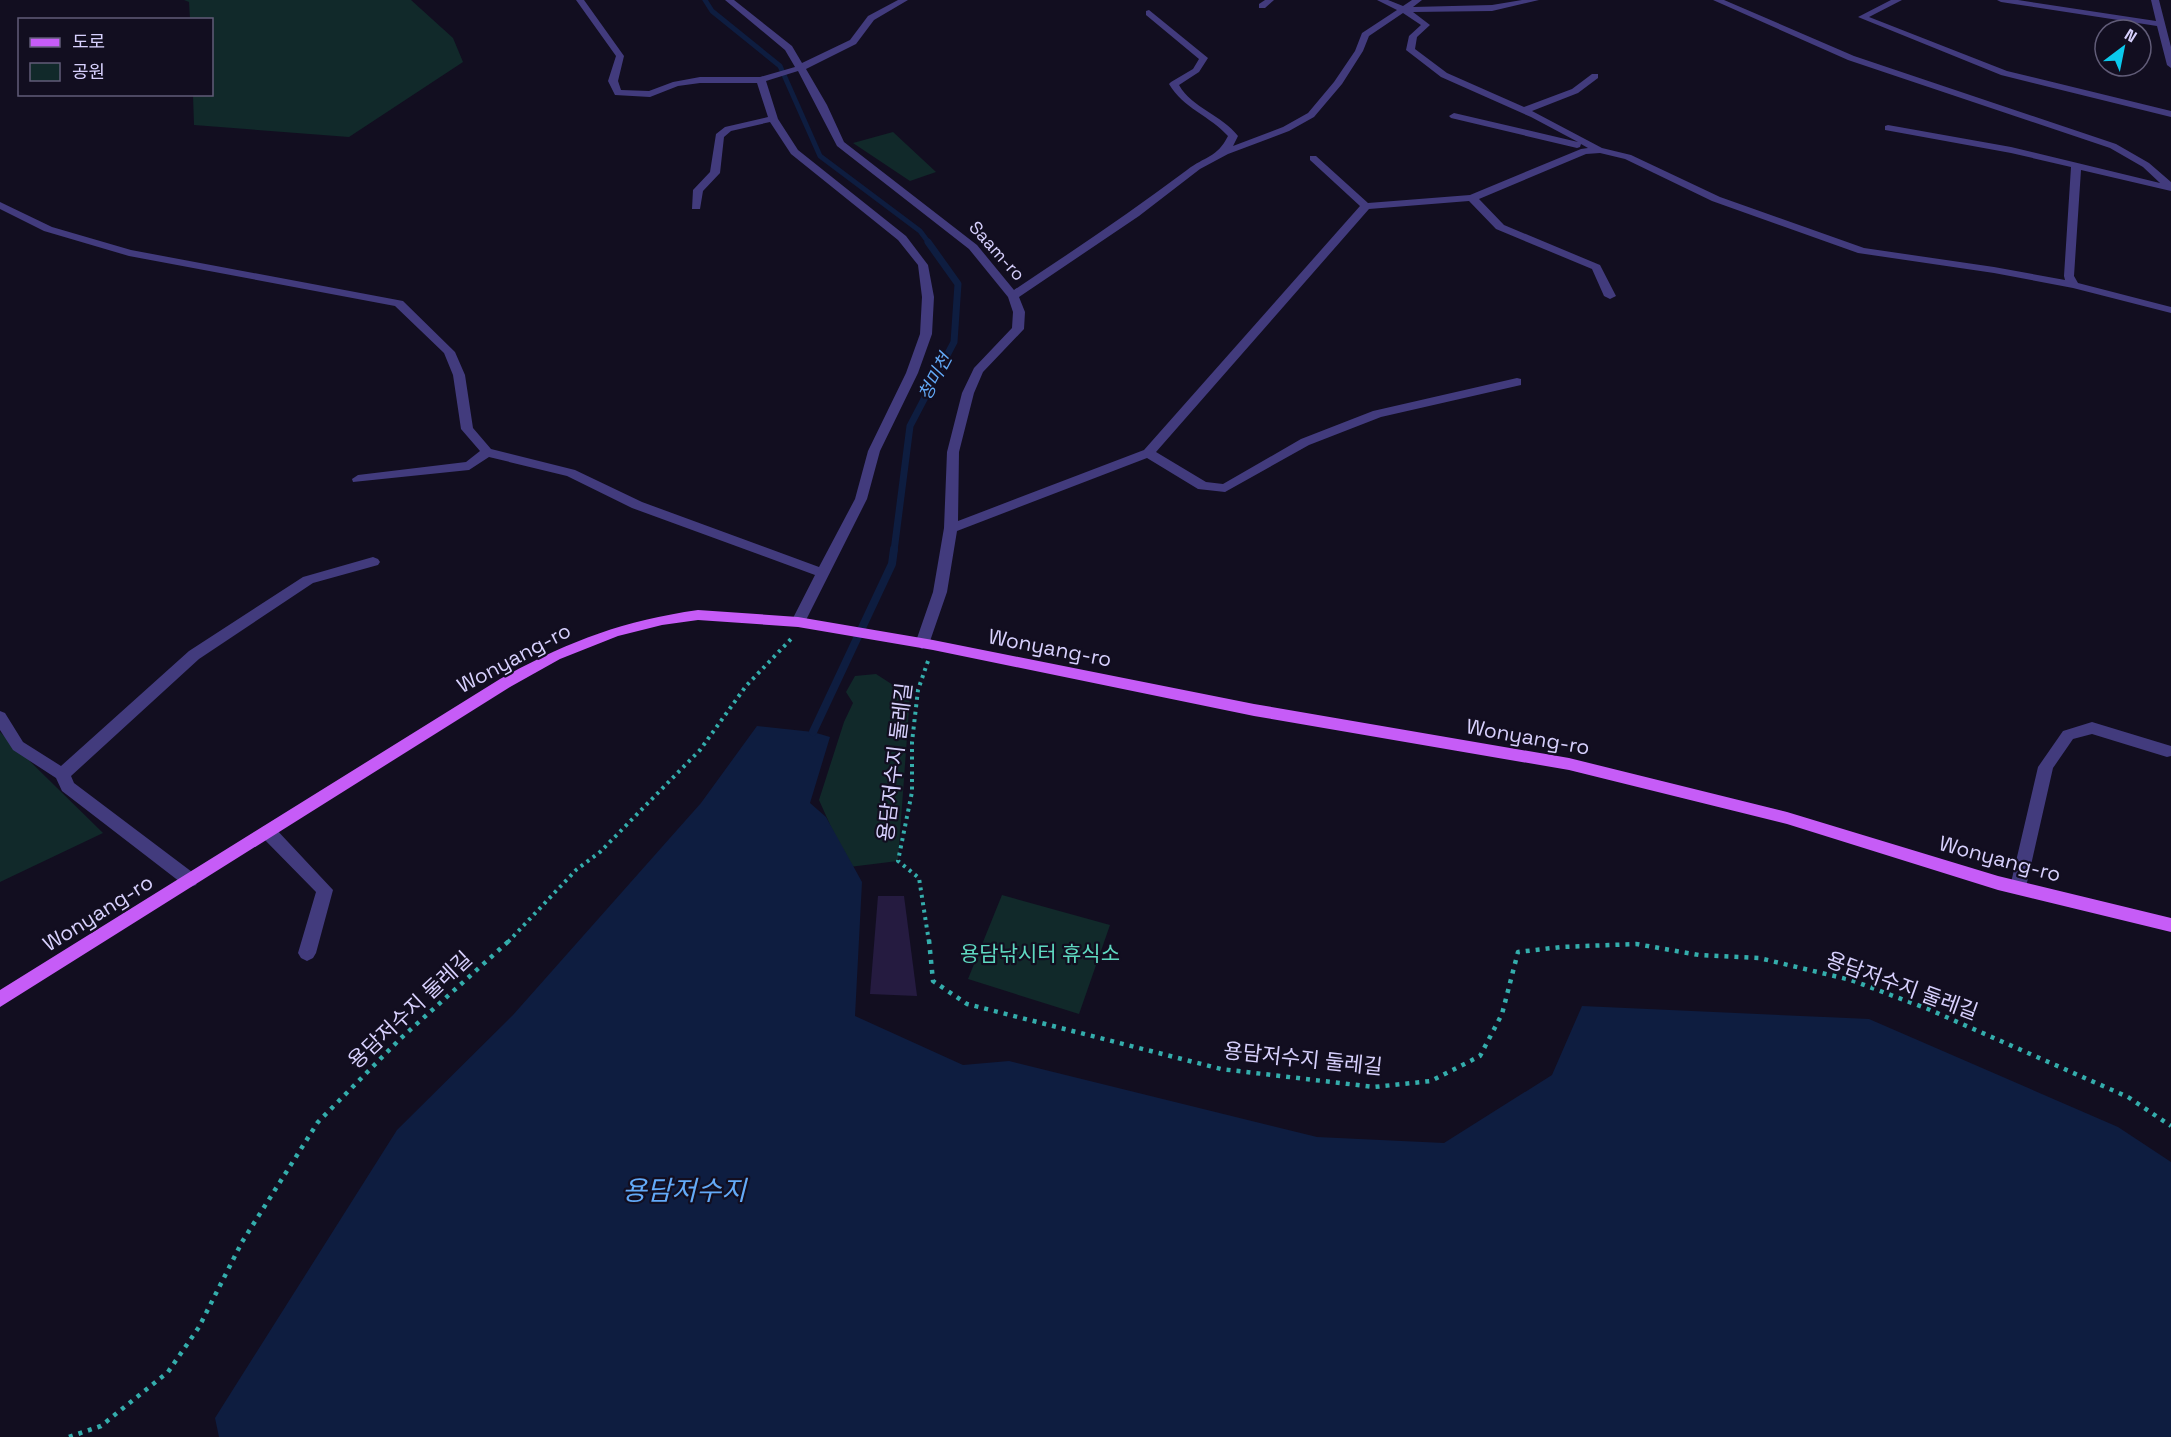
<svg xmlns="http://www.w3.org/2000/svg" width="2171" height="1437" font-family="'Space Grotesk','Noto Sans KR',sans-serif">
<style>
.green{fill:#11292a}
.water{fill:#0e1d40}
.lines{fill:none;stroke-linecap:round;stroke-linejoin:round}
.stream-far2{stroke:#0e1d40;stroke-width:5}
.stream-far1{stroke:#0e1d40;stroke-width:7}
.stream{stroke:#0e1d40;stroke-width:8}
.building{fill:#251b40}
.path-far1{stroke:#34adac;stroke-width:4;stroke-dasharray:3 4.5;stroke-linecap:butt}
.path{stroke:#34adac;stroke-width:4.5;stroke-dasharray:4 6;stroke-linecap:butt}
.minor{fill:#423b7d;fill-rule:evenodd}
.major{fill:#c65cf7;fill-rule:evenodd}
.labels{text-anchor:middle;stroke-width:4.5;stroke-linejoin:round;paint-order:stroke}
.far-street-label{font-size:18px;fill:#d7d0fd;stroke:#120e20}
.far-water-label{font-size:18px;font-style:italic;fill:#63aaf8;stroke:#120e20}
.street-label{font-size:21px;fill:#d7d0fd;stroke:#120e20}
.park-label{font-size:21px;fill:#5fd9c1;stroke:#120e20}
.near-water-label{font-size:27px;font-style:italic;fill:#63aaf8;stroke:#120e20}
</style>
<rect width="100%" height="100%" fill="#120e20"/>
<g class="green">
<path d="M184,0H411L453,38L463,62L349,137L194,125L193,95L212,94V20L190,19L189,2Z"/>
<path d="M893,132L936,172L910,181L853,143Z"/>
<path d="M876,674L910,696L898,861L849,867L819,800L844,722L853,703L846,692L855,676Z"/>
<path d="M0,732L103,833L0,882Z"/>
<path d="M1002,895L1110,925L1079,1014L968,979Z"/>
</g>
<path class="water" d="M757,726L813,732L830,737L810,803L826,817L862,882L855,1016L963,1065L1009,1061L1317,1137L1444,1143L1552,1075L1582,1006L1869,1019L2118,1127L2171,1162V1437H219L215,1418L397,1130L513,1015L701,803Z"/>
<g class="lines">
<path class="stream-far2" d="M705,0L712,11L780,66L820,156L920,231L929,243"/>
<path class="stream-far1" d="M894,551L910,426L954,342L958,284L928,242"/>
<path class="stream" d="M813,732L892,564L894,549"/>
</g>
<path class="building" d="M878,896H904L917,996L870,994Z"/>
<g class="lines">
<g class="path-far1">
<path d="M928,661L918,690L912,742V792L898,861L919,878L929,942"/>
<path d="M508,942L576,870L600,852L700,750L746,686L791,639"/>
</g>
<g class="path">
<path d="M929,940L933,981L967,1004L1221,1069L1374,1087L1431,1081L1480,1056L1502,1014L1518,952L1561,947L1636,944L1699,955L1759,958L1851,980L1928,1009L2128,1097L2171,1126"/>
<path d="M69,1437L101,1426L168,1372L199,1327L242,1242L318,1122L400,1039L510,940"/>
</g>
<g class="minor">
<path d="M576,0H584L624,56L618,81L621,90L649,91L673,82L700,77H760L795,67L785,50L725,0H734L792,46L802,63L850,40L868,16L898,0H908L874,20L856,44L806,69L827,105L844,142L977,245L1014,290C1073,251 1131,212 1187,170C1205,156 1217,158 1228,136C1210,116 1183,108 1169,84L1171,82L1193,69L1199,59L1146,15V11L1149,10L1208,58L1199,72L1179,85C1192,108 1222,115 1238,136L1233,146L1283,127L1308,113L1334,82L1355,51L1362,33L1397,10L1377,0H1388L1403,6L1412,0H1422L1413,7L1492,5L1522,0H1539L1492,11L1413,12L1430,25L1417,37L1415,49L1447,73L1524,107L1572,89L1592,74H1598V78L1578,93L1532,111L1602,148L1631,155L1720,197L1864,248L1994,267L2065,280L2064,276L2071,167L2011,153L1885,130V126L1888,125L2011,147L2160,183L2143,167L2110,148L1848,60L1713,0H1724L1854,56L2116,144L2149,163L2171,182V191L2081,170L2074,276L2078,283L2171,307V313L2073,288L1994,273L1858,253L1712,201L1625,159L1600,153L1586,154L1479,199L1504,225L1600,265L1616,296L1610,299L1604,296L1592,269L1496,229L1469,201L1369,209L1156,452L1206,482L1223,484L1301,439L1373,411L1517,378L1521,379V385L1381,417L1309,445L1225,492L1198,489L1147,458L957,531L947,592L929,644L922,649L915,644L933,592L944,528L947,452L962,393L974,368L1012,328L1013,312L1008,297L969,249L837,146L798,71L766,81L778,119L798,150L906,236L928,265L934,297L932,334L918,373L880,451L867,499L805,622L798,627L791,622L815,575L632,508L567,476L489,457L469,470L353,482L352,479L358,475L466,462L480,451L461,429L453,375L444,353L395,306L129,256L44,231L0,209V202L52,227L131,250L403,301L455,352L465,375L473,428L491,449L575,470L642,502L819,567L855,499L868,451L906,373L920,334L922,297L918,265L898,240L791,154L770,122L731,131L724,137L720,173L703,191L700,209H692L693,190L710,172L716,134L725,127L768,117L757,83H700L678,86L650,97L615,95L608,81L616,56ZM1403,13L1421,25L1409,36L1406,50L1441,77L1531,117L1578,142L1454,113L1449,116L1451,118L1577,148L1580,147L1581,144L1588,148L1581,149L1470,195L1368,203L1316,156H1310V160L1360,206L1144,450L958,521L959,452L974,393L983,372L1024,329L1025,312L1019,297L1139,216L1200,169L1228,154L1289,131L1314,117L1342,84L1363,51L1369,36Z"/>
<path d="M1265,0H1274L1265,8H1259V4Z"/>
<path d="M1891,0H1902L1869,17L2007,71L2171,111V117L2001,75L1858,17Z"/>
<path d="M1997,0H2018L2156,21L2151,0H2159L2171,47V68L2167,65L2157,26L2001,2Z"/>
<path d="M373,557L378,559L380,562L378,565L313,583L199,659L71,776L74,783L196,875L198,880L196,885L190,887L184,885L62,791L56,778L13,750L0,730V711L5,713L23,742L61,766L189,651L303,577Z"/>
<path d="M2092,722L2171,746V756L2167,757L2092,734L2073,739L2053,768L2026,887L2024,892L2018,894L2012,892L2010,887L2038,767L2063,731Z"/>
<path d="M268,825L274,827L333,890L316,953L313,958L307,961L301,958L298,953L316,892L262,837L260,832L262,827Z"/>
</g>
<path class="major" d="M698,610L798,617L933,640L1254,704L1569,758L1787,812L1998,876L2171,918V932L1998,890L1787,824L1569,770L1254,716L933,650L798,627L698,620L662,625L618,636L560,659L510,687L0,1007V990L500,679C567,642 621,621 698,610Z"/>
</g>
<g class="labels">
<g class="far-street-label">
<text transform="translate(997 251) rotate(48)" y="6">Saam-ro</text>
</g>
<g class="far-water-label">
<text transform="translate(935 377) rotate(-62)" y="6">청미천</text>
</g>
<g class="street-label">
<text transform="translate(1050 648) rotate(11)" y="7">Wonyang-ro</text>
<text transform="translate(514 658) rotate(-28)" y="7">Wonyang-ro</text>
<text transform="translate(1528 737) rotate(10)" y="7">Wonyang-ro</text>
<text transform="translate(895 762) rotate(-83)" y="7">용담저수지 둘레길</text>
<text transform="translate(2000 859) rotate(15)" y="7">Wonyang-ro</text>
<text transform="translate(98 913) rotate(-32)" y="7">Wonyang-ro</text>
<text transform="translate(1902 986) rotate(20)" y="7">용담저수지 둘레길</text>
<text transform="translate(410 1010) rotate(-43)" y="7">용담저수지 둘레길</text>
<text transform="translate(1303 1059) rotate(6)" y="7">용담저수지 둘레길</text>
</g>
<g class="park-label">
<text x="1040" y="961">용담낚시터 휴식소</text>
</g>
<g class="near-water-label">
<text x="684" y="1200">용담저수지</text>
</g>
</g>
<rect x="18" y="18" width="195" height="78" fill="#120e20" stroke="#615c78" stroke-width="1.5"/>
<rect x="30" y="38" width="30" height="9" fill="#c65cf7" stroke="#615c78" stroke-width="1.5"/>
<text x="72" y="48" font-size="18" fill="#d7d0fd">도로</text>
<rect x="30" y="63" width="30" height="18" fill="#11292a" stroke="#615c78" stroke-width="1.5"/>
<text x="72" y="78" font-size="18" fill="#d7d0fd">공원</text>
<g transform="translate(2123 48) rotate(32)"><circle r="28" fill="#120e20" stroke="#615c78" stroke-width="1.5"/>
<path d="M0-4.5L10 22L0 15L-10 22Z" fill="#0bcaed"/>
<text y="-9" font-size="16" font-weight="bold" text-anchor="middle" fill="#d7d0fd">N</text>
</g>
</svg>
